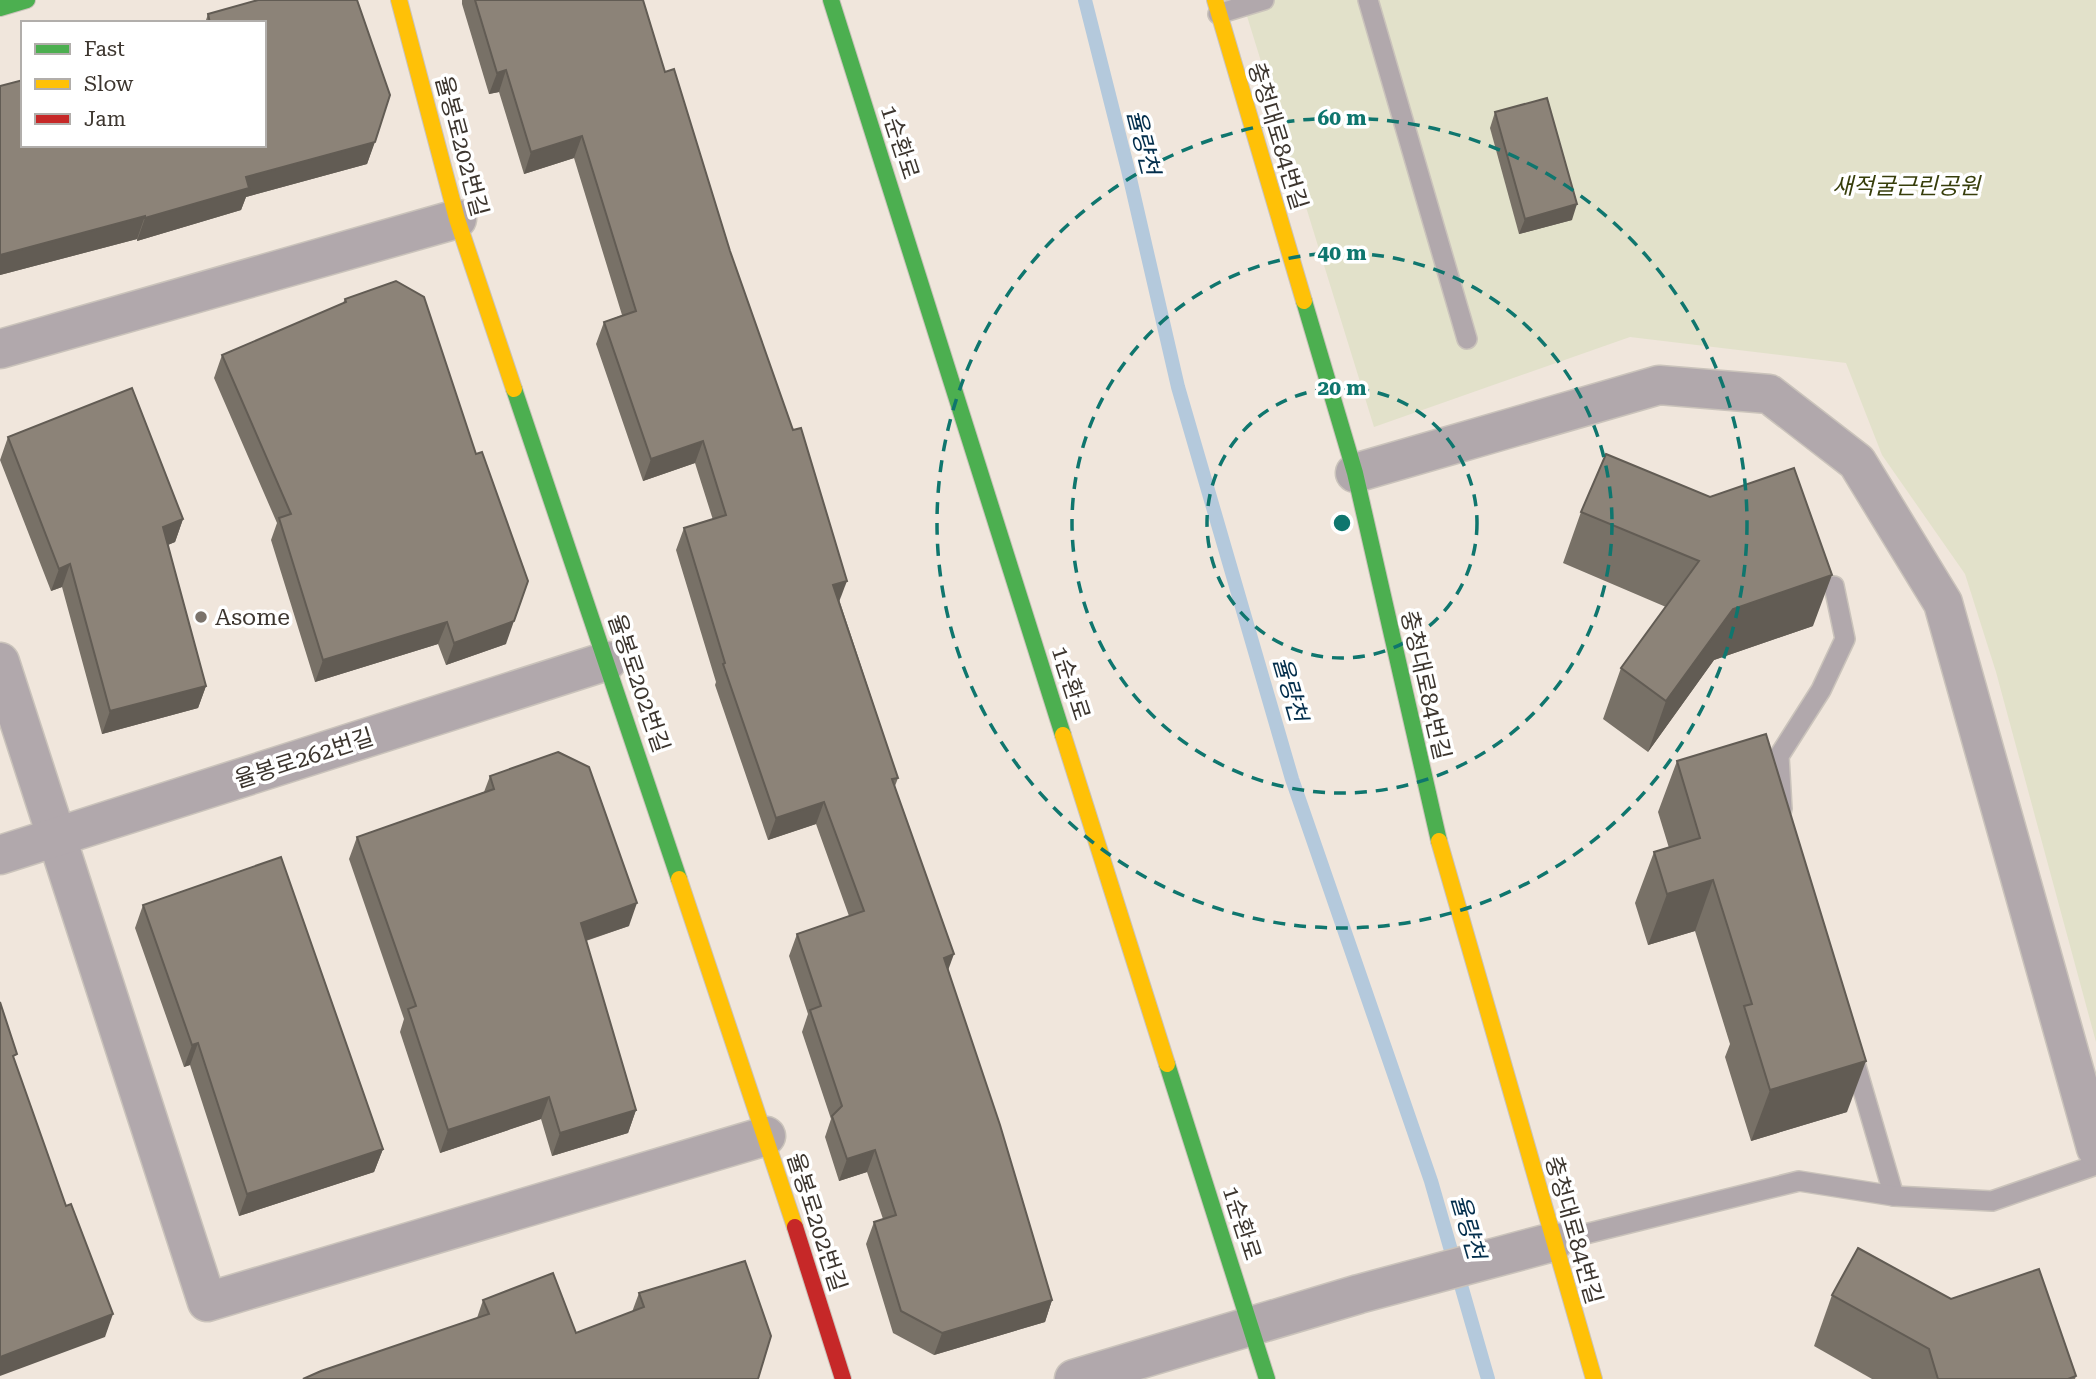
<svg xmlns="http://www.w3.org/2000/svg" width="2096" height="1379" font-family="'Roboto Serif','Noto Sans KR',serif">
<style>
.green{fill:#e2e1ca}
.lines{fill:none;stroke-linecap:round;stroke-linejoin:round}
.stream{stroke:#b4c9dc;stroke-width:14}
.lane-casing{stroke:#cac3bb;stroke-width:22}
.street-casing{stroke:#cac3bb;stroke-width:41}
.fast-casing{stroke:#cac3bb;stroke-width:18}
.slow-casing{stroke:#cac3bb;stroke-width:18}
.jam-casing{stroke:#cac3bb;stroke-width:18}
.lane{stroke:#b1a8ac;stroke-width:19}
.street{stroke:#b1a8ac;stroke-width:38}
.fast{stroke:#4caf50;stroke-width:16}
.slow{stroke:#ffc107;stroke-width:16}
.jam{stroke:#c62828;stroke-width:16}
.wall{fill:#787167}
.shaded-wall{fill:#625c54}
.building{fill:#8c8378;stroke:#625c54;stroke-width:2}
.ring{fill:none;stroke:#0f766e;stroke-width:3.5;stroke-dasharray:12 9}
.poi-dot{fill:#7b736b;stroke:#fff;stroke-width:2.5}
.labels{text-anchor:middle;stroke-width:7;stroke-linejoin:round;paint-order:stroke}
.street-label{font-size:23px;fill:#3c352e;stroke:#fff}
.park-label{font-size:23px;font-style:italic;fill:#373e0b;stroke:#fff}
.poi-label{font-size:23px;fill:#3c352e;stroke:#fff;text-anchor:start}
.water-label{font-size:24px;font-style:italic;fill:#032e4c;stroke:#fff}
.centre{fill:#0f766e;stroke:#fff;stroke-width:3.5}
.ring-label{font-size:21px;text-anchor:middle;font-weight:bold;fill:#0f766e;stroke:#fff;stroke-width:7;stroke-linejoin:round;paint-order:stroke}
</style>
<rect width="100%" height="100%" fill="#f0e6dc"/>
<path class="green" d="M1242,0H2096V1042L1996,672L1965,574L1882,455L1846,363L1630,337L1374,427Z"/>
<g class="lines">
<path class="stream" d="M1085,0L1128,170L1178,387L1292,779L1431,1181L1488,1379"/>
<defs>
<g id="lane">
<path d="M1368,0L1467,339"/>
<path d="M1218,14L1264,0"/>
<path d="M1782,809L1779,756L1821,690L1845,639L1834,586"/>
<path d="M1853,1056L1894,1196"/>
<path d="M1553,1242L1799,1181L1894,1196L1992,1201L2096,1165"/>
</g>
<g id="street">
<path d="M0,349L457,219"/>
<path d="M1355,473L1659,385L1769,394L1857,462L1943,603L2096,1148"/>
<path d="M0,662L207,1302L766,1136"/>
<path d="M0,855L607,661"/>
<path d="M1074,1379L1359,1294L1553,1242"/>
</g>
<g id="fast">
<path d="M831,0L1063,735"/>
<path d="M0,8L27,0"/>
<path d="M1304,301L1355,473L1439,841"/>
<path d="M514,389L679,879"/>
<path d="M1167,1064L1267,1379"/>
</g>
<g id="slow">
<path d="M399,0L457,219L514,389"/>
<path d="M1215,0L1304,301"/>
<path d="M1063,735L1167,1064"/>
<path d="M1439,841L1594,1379"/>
<path d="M679,879L795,1227"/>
</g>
<path id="jam" d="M795,1227L843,1379"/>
</defs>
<use href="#lane" class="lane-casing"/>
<use href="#street" class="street-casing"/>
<use href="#fast" class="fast-casing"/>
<use href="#slow" class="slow-casing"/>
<use href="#jam" class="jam-casing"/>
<use href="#lane" class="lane"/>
<use href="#street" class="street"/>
<use href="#fast" class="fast"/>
<use href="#slow" class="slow"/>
<use href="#jam" class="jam"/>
</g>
<g class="wall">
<path d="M258,0H357L390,95L367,164L246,197L241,210L137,241V239L0,275V86L23,80V145H264V23H205L208,14Z"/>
<path d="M462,0H643L665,72L898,778L895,786L948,969L1052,1300L1045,1322L934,1355L893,1333L866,1244L874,1222L883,1219L867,1172L839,1181L825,1137L831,1119L802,1032L808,1014L789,956L797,934L849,916L816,824L768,840L715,685L716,682L676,550L684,528L713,520L695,463L643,481L596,344L604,322L622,315L574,158L524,174L499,92L489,94L462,4Z"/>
<path d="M1495,112L1572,220L1519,234L1490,128Z"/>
<path d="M345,299L506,644L446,665L438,644L315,682L271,540L277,523L214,378L222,355L343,303Z"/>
<path d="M8,437L183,519L175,542L168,545L206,686L198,708L102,734L62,587L51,591L0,460Z"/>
<path d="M1606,454L1813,626L1714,660L1648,752L1603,719L1621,668L1666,607L1563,563L1581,512Z"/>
<path d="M1677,761L1847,1112L1751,1141L1725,1057L1730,1044L1695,931L1648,945L1635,903L1654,852L1669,848L1658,812Z"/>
<path d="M490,776L629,926L586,941L636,1110L628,1133L552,1156L541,1119L440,1153L400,1032L404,1019L349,859L357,837L484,792Z"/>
<path d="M143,905L383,1149L374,1172L239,1216L190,1065L184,1067L135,928Z"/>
<path d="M639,1293L758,1379L477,1318L483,1300L576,1333L632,1312Z"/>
<path d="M1832,1295L2076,1376L2075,1379H1872L1814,1346Z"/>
</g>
<g class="shaded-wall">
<path d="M506,70L499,92L489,94L497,73Z"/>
<path d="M582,136L574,158L524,174L531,152Z"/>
<path d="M375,142L367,164L246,197L241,210L137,241L145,218L246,177Z"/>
<path d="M1577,204L1572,220L1519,234L1525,219Z"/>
<path d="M145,216L137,239L0,275V255Z"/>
<path d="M703,441L695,463L643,481L651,459Z"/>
<path d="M183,519L175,542L155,550L163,527Z"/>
<path d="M70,564L62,587L51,591L59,569Z"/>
<path d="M1832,575L1813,626L1714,660L1648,752L1666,701L1733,609Z"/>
<path d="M847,581L839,602L833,585Z"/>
<path d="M514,621L506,644L446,665L454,643Z"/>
<path d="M447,622L438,644L315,682L323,660Z"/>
<path d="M206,686L198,708L102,734L110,711Z"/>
<path d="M824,802L816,824L768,840L776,818Z"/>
<path d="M1713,880L1695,931L1648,945L1667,894Z"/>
<path d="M637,903L629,926L572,945L581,923Z"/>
<path d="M954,954L946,976L944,958Z"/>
<path d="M198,1043L190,1065L184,1067L192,1045Z"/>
<path d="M1866,1061L1847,1112L1751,1141L1770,1090Z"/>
<path d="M549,1097L541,1119L440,1153L448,1130Z"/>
<path d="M636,1110L628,1133L552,1156L560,1133Z"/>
<path d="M383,1149L374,1172L239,1216L247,1194Z"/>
<path d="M875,1150L867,1172L839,1181L847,1159Z"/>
<path d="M1052,1300L1045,1322L934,1355L942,1333Z"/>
<path d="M113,1314L105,1337L0,1376V1357Z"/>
</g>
<g class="building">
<path d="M258,0H357L390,95L375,142L246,177L249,188L145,218V216L0,255V86L23,80V145H264V23H210L208,14Z"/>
<path d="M475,0H643L665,72L674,69L730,251L793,430L801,428L847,581L833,585L898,778L892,779L954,954L944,958L1000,1125L1052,1300L942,1333L901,1311L874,1222L896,1215L875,1150L847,1159L832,1116L842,1106L810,1010L821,1006L797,934L864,911L824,802L776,818L723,664L725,663L684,528L726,515L703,441L651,459L604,322L636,311L582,136L531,152L506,70L497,73Z"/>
<path d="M1547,98L1577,204L1525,219L1495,112Z"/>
<path d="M396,281L424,297L476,454L482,452L528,581L514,621L454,643L447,622L323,660L279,518L291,514L222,355L346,302L345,299Z"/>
<path d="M132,388L183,519L163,527L206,686L110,711L70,564L59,569L8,437Z"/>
<path d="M1606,454L1710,497L1794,468L1832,575L1733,609L1666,701L1621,668L1699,561L1581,512Z"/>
<path d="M1766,734L1866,1061L1770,1090L1744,1006L1752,1004L1713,880L1667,894L1654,852L1700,838L1677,761Z"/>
<path d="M558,752L589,767L637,903L581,923L636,1110L560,1133L549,1097L448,1130L408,1009L416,1006L357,837L494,789L490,776Z"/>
<path d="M281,857L383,1149L247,1194L198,1043L192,1045L143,905Z"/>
<path d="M0,1002L17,1054L13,1056L66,1206L71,1204L113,1314L0,1357Z"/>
<path d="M1858,1248L1951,1299L2039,1269L2076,1376L2068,1379H1938L1929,1349L1832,1295Z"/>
<path d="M745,1261L771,1336L758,1379H303L321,1371L489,1314L483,1300L553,1273L576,1333L644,1307L639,1293Z"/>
</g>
<g class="ring">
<circle cx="1342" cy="523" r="135"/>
<circle cx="1342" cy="523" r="270"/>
<circle cx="1342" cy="523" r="405"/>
</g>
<circle class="poi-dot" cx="201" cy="617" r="7"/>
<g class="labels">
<g class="street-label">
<text transform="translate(1278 136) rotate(73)" y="8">충청대로84번길</text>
<text transform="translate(900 142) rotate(72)" y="8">1순환로</text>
<text transform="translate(462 146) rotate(75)" y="8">율봉로202번길</text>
<text transform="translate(639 683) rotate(71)" y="8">율봉로202번길</text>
<text transform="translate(1071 683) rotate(72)" y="8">1순환로</text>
<text transform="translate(1426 685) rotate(77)" y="8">충청대로84번길</text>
<text transform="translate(304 758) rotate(-18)" y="8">율봉로262번길</text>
<text transform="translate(817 1222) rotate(72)" y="8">율봉로202번길</text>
<text transform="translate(1242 1223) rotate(72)" y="8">1순환로</text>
<text transform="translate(1574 1230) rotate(74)" y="8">충청대로84번길</text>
</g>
<g class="park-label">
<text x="1906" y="194">새적굴근린공원</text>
</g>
<g class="poi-label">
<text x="215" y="625">Asome</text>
</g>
<g class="water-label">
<text transform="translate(1143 142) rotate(76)" y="8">율량천</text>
<text transform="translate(1290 689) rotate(74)" y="8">율량천</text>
<text transform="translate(1468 1227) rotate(74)" y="8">율량천</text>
</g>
</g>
<circle cx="1342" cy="523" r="10" class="centre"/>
<g class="ring-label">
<text x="1342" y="125">60 m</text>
<text x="1342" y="260">40 m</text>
<text x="1342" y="395">20 m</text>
</g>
<rect x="21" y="21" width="245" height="126" fill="#ffffff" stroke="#b1aeab" stroke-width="2"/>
<rect x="35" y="44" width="35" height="10" fill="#4caf50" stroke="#b1aeab" stroke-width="2"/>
<text x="84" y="56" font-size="21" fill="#3c352e">Fast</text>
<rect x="35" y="79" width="35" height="10" fill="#ffc107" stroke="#b1aeab" stroke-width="2"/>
<text x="84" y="91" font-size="21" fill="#3c352e">Slow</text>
<rect x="35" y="114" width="35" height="10" fill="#c62828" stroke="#b1aeab" stroke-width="2"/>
<text x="84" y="126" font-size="21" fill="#3c352e">Jam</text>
</svg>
